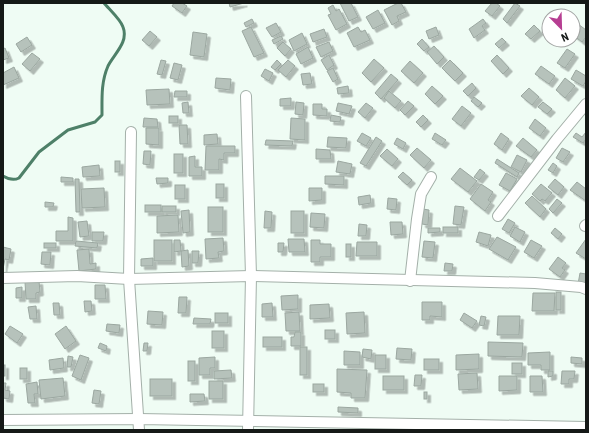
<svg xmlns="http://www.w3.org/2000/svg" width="589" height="433" font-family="'Roboto Condensed',sans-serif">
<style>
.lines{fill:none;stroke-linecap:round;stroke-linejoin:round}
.stream{stroke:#4e8068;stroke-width:3}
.building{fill:#b6c2bb;stroke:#9ba7a0;filter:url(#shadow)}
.minor-casing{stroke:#a4b0a9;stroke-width:12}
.minor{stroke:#fff;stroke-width:10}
</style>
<defs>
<filter id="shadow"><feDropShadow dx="3.5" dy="3.5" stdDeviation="0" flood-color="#0004"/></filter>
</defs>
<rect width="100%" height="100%" fill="#effcf4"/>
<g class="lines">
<path class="stream" d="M3,176C8,179 13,181 19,178L39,152L68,130L95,122L102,115C102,98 101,82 108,66C114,54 129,42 123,27C121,20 109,9 104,3"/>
</g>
<g class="building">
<path d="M174,3H182L187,6L182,13L172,6Z"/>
<path d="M229,3H244L230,7Z"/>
<path d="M340,3H351L358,17L349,21Z"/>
<path d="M398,3H401L406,12L397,16L399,21L392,25L384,10Z"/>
<path d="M492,3H496L500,6L492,16L485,11Z"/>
<path d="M515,3L520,6L507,23L503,19Z"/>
<path d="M333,5L336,11L339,9L347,24L336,30L328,15L331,14L328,8Z"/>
<path d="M378,10L385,23L373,29L366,17Z"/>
<path d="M252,19L254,23L246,27L244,23Z"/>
<path d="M483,19L486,23L482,26L485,30L474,38L469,29Z"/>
<path d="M276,23L281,32L272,37L266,28Z"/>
<path d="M578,24L586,30V37L582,42L573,35V30Z"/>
<path d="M534,25L540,31L531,39L525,34Z"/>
<path d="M251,27L264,53L254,57L242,31Z"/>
<path d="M358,27L361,32L365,30L370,40L354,47L347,33Z"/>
<path d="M436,27L439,35L429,39L426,31Z"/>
<path d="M324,29L327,37L313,42L310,34Z"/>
<path d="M150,31L157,37L149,46L142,40Z"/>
<path d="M193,32L207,34L204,57L190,55Z"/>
<path d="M302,33L307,44L294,51L289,40Z"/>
<path d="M281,36L283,39L274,44L272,40Z"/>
<path d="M27,37L32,45L21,52L16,44Z"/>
<path d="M502,38L506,42L499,48L495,44Z"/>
<path d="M422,39L429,47L424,51L417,44Z"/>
<path d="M283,42L291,49L285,56L277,48Z"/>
<path d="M329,42L333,51L321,57L316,47Z"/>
<path d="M434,46L444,57L437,64L427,52Z"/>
<path d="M308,47L313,58L301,64L296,54Z"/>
<path d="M5,48L9,58L3,60V49Z"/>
<path d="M567,49L575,54L565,68L557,63Z"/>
<path d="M32,53L40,59L30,71L22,64Z"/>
<path d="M329,55L334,65L327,70L321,60Z"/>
<path d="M497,55L509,68L503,74L491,61Z"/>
<path d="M374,59L384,68L371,82L362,73Z"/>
<path d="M161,60L166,61L162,75L157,74Z"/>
<path d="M277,60L281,64L275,70L271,67Z"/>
<path d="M288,60L295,66L286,77L278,70Z"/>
<path d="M450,60L463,73L455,81L442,68Z"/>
<path d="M410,61L423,73L414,83L401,71Z"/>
<path d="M174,63L182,65L178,80L170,78Z"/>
<path d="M541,66L555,76L549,84L535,74Z"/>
<path d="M14,67L19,78L3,85V73Z"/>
<path d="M333,68L338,79L333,82L327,71Z"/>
<path d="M265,69L273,73L269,81L261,76Z"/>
<path d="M576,70L586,76V81L583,86L571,79Z"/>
<path d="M310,73L312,84L303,85L301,74Z"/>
<path d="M391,74L398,80L381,99L375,93Z"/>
<path d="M216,78L231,79L230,90L215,88Z"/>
<path d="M565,78L575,86L565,98L556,90Z"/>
<path d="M472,83L476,88L468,96L463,91Z"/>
<path d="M348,86L349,93L338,94L337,88Z"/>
<path d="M432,86L443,96L435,104L425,94Z"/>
<path d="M529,88L539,97L532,105L521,96Z"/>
<path d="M169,89L170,104L147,105L146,90Z"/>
<path d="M175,91H187V97H174Z"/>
<path d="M389,91L401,101L395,108L384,98Z"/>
<path d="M474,97L482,103L478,107L471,101Z"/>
<path d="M291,98V106H280V99Z"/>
<path d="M408,101L414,106L405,115L400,110Z"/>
<path d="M188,102L189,113H183L182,103Z"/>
<path d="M296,102L304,103L303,115L295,114Z"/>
<path d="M543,102L552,109L547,114L538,107Z"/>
<path d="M338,103L352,106L349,114L336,111Z"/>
<path d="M366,103L373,108L365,118L358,112Z"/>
<path d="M313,104H322V109H327V116L313,115Z"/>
<path d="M462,106L471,113L461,126L452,119Z"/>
<path d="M331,115L341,117L340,122L330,121Z"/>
<path d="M423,115L428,120L421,127L416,122Z"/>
<rect x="169" y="116" width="9" height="7"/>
<path d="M144,118L157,119L158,127H143Z"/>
<path d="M291,118L305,119V140L290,139Z"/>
<path d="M535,119L546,128L540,136L529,128Z"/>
<path d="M179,125H187L188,144H180Z"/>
<path d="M146,128H159V145L146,144Z"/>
<path d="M586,132V139L583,143L573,137L576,133L582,137Z"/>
<path d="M362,133L371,138L366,146L357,141Z"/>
<path d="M435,133L446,140L442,145L432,139Z"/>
<path d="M501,133L509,139L502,150L494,144Z"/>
<path d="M217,134L218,144L204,145V135Z"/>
<path d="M328,137L347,138L346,148L327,147Z"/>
<path d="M376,137L382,141L366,166L360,163Z"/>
<path d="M397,138L406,143L403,149L394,144Z"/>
<path d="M523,138L537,150L531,157L516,146Z"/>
<path d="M266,140L293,141L292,146L265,145Z"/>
<path d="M206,146H235V153H224V160L219,159V170H205Z"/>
<path d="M417,148L431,160L424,168L410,155Z"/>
<path d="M562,148L570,152L563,162L556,158Z"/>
<path d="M316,149L330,150L331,159H316Z"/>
<path d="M387,149L398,159L392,166L380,156Z"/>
<path d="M144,151H151L150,165L143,164Z"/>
<rect x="174" y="154" width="9" height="19"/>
<path d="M517,155L527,160L521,172L511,167Z"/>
<path d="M195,156V167H202V176H189V157Z"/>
<path d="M497,159L519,173L517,177L495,163Z"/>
<rect x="115" y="161" width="5" height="11"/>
<path d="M338,161L352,164L350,174L336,172Z"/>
<path d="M553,163L557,166L553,173L548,170Z"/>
<path d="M99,165L100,176L83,177L82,167Z"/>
<path d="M460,168L477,181L468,192L451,179Z"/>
<path d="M480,169L485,173L479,180L474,177Z"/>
<path d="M403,172L412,180L407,185L398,177Z"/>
<path d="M506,173L517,179L510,191L499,185Z"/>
<path d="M325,176H344V185L325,184Z"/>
<path d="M61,177L73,178V182H61Z"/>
<path d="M156,178H168V183L157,184Z"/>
<path d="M75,179H79L80,212H76Z"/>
<path d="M555,179L564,187L558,195L548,187Z"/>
<path d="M577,182L586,189V201L570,190Z"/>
<rect x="216" y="184" width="8" height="14"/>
<path d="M481,184L493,192L488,200L491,202L485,211L470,199Z"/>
<path d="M541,184L552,193L545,201L542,199L540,201L532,194Z"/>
<rect x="175" y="185" width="10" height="14"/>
<path d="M104,188L105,207L82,208L81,189Z"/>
<path d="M309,188H322V200L309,201Z"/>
<path d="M370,195L371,203L359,205L358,197Z"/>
<path d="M532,196L546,209L540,217L525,203Z"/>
<path d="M388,198L397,199L396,210L387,209Z"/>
<path d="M557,199L562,203L553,213L549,209Z"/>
<path d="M45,202L54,203L53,207H45Z"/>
<rect x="145" y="205" width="16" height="7"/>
<rect x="162" y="206" width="14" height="6"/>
<path d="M455,206L464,207L461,225L453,224Z"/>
<rect x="208" y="207" width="15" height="25"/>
<path d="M423,209L429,210L428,225L422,224Z"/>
<path d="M189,210L190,232L183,233L181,211Z"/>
<path d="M265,211L272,212L271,228H264Z"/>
<rect x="291" y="211" width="13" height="22"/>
<path d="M311,213L325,214L324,228L310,227Z"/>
<path d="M178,215L179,232L157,233V216Z"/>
<path d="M68,217L73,218V241H56V231H68Z"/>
<path d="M508,219L515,223L509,233L502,229Z"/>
<path d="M87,221L89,236L80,237L78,222Z"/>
<path d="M390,222H402L403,234L391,235Z"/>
<path d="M359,224L367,225L366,236H358Z"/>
<rect x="443" y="227" width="15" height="6"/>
<path d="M515,227L525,232L520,242L510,236Z"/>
<path d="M428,228H440V232L428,233Z"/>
<path d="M555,228L562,234L558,239L551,233Z"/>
<path d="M92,232H104L103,241H92Z"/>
<path d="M479,232L491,235L488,246L476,242Z"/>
<path d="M497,237L516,247L508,260L489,249Z"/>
<path d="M223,238L224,251L218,252L219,258L206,259L205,239Z"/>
<path d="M288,239H304L305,252H289Z"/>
<path d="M586,239V259L576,253Z"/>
<rect x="154" y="240" width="18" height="21"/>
<path d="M174,240H180L181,251L174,252Z"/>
<path d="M311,240H320V244H331V257H320V262H311Z"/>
<path d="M531,240L542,246L534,258L524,252Z"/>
<path d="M76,241L98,243L97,248L75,246Z"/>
<path d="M424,241L435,242L433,258L422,257Z"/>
<path d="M357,242H377V256H356Z"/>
<rect x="44" y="243" width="12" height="5"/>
<path d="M278,243H284L283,252H278Z"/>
<rect x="346" y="244" width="5" height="13"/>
<path d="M3,247L11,249L9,260L5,259L3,269Z"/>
<path d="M89,249L90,264L96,263V269L79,271L77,250Z"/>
<path d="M188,250L189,266L182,267L181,251Z"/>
<path d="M192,251H199L198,263H192Z"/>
<path d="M42,252H51L50,265L41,264Z"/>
<path d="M558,257L566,263L562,268L565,270L560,277L549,269Z"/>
<path d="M153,258V266H141V259Z"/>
<path d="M445,263L453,264L452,271H444Z"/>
<path d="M580,273L586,274L585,285L578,284Z"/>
<path d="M39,281L40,292L36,293V299H26L25,282Z"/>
<path d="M95,285H105L106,299H95Z"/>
<path d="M22,287V298H16V288Z"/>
<rect x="556" y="292" width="5" height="18"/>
<path d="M533,293H555L554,311H532Z"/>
<path d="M298,295V309L282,310L281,296Z"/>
<path d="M179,297H187L186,313H178Z"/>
<path d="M84,301H91L92,311L85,312Z"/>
<path d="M422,302H442V317L430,316V320H422Z"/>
<path d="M53,303H59L60,315H54Z"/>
<path d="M272,303L273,317H262V304Z"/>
<path d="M329,304L330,318L310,319V305Z"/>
<path d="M36,306L37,319H30L28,307Z"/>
<path d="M148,311L163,312L162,325L147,324Z"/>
<path d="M299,312L300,331H286L285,313Z"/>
<path d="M364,312L365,333L347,334L346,313Z"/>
<rect x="215" y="313" width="13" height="10"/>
<path d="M464,313L477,321L472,328L460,320Z"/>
<path d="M481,316L486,317L484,326L479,325Z"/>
<path d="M498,316H520L519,335H497Z"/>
<path d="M194,318L211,319L210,324H193Z"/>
<path d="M107,324L120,325L119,333L106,331Z"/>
<path d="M10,326L23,334L17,343L5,334Z"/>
<path d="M66,326L76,341L65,349L55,334Z"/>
<rect x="325" y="330" width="10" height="9"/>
<rect x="212" y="331" width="12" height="17"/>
<path d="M295,332H301V346H291V337H294Z"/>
<rect x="263" y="337" width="19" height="10"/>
<path d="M488,342L523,343L522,357L488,356Z"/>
<path d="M100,343L107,346L106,351L98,348Z"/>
<path d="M144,343H148L147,351H143Z"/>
<rect x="300" y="347" width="7" height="28"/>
<path d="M397,348L412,349L411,360L396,359Z"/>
<path d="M363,349L372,350L371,359L362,357Z"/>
<path d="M344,351L360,352V365H344Z"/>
<path d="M550,352V370H541V365H528V353Z"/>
<path d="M479,354V369L456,370V355Z"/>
<path d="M80,355L89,358L81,380L72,376Z"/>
<rect x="375" y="355" width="11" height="14"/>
<path d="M68,356L73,357L71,367H67Z"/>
<path d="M215,357V368H210V375H199V358Z"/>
<path d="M571,357L582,358V364L571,363Z"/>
<path d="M63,358L64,368L50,370L49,360Z"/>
<rect x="424" y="359" width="15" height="11"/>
<rect x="188" y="361" width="7" height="20"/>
<rect x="512" y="363" width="10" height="11"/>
<rect x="3" y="365" width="2" height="11"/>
<rect x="20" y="368" width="7" height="11"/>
<path d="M337,369L367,370L365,398H351V393L337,392Z"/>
<path d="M231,370L232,378L214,379V371Z"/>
<path d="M548,371H553V376L548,377Z"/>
<path d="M562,371H575L574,379H569V384H561Z"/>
<path d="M477,373L478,389L459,390L458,374Z"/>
<path d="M415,375H422L421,386H414Z"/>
<rect x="383" y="376" width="21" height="14"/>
<path d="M499,376H517V390L499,391Z"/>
<path d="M530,376H542L543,392H530Z"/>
<path d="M63,378L65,396L41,399L39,380Z"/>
<rect x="150" y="379" width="22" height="17"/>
<rect x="209" y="381" width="14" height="18"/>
<path d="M37,382L38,394H34L35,403H28L26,384Z"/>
<path d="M3,383H6L5,390L10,391L9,399L3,398Z"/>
<rect x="313" y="384" width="11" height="8"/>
<path d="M94,390L101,391L99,404L92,403Z"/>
<rect x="424" y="392" width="3" height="7"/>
<path d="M190,394H204L205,401L190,402Z"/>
<path d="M338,407L358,408V413L338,412Z"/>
</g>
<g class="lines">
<defs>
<g id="minor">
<path d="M246,96L251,276L248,430"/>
<path d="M131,132L129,279L139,430"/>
<path d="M498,216L557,139L586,104"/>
<path d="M585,226L586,225"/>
<path d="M3,278L77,276L129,279L251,276L535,283L581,287L586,289"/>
<path d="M410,281L417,219L421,194L431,177"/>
<path d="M3,420L139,419L586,427"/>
</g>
</defs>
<use href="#minor" class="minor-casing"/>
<use href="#minor" class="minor"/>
</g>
<rect width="589" height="433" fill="none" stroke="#151917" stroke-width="8"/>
<g transform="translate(561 28) rotate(157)"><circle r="19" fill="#ffffff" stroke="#a1a3a2"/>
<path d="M0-3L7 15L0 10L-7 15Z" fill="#b63e92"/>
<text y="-6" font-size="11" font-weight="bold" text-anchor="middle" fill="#151917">N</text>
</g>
</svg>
